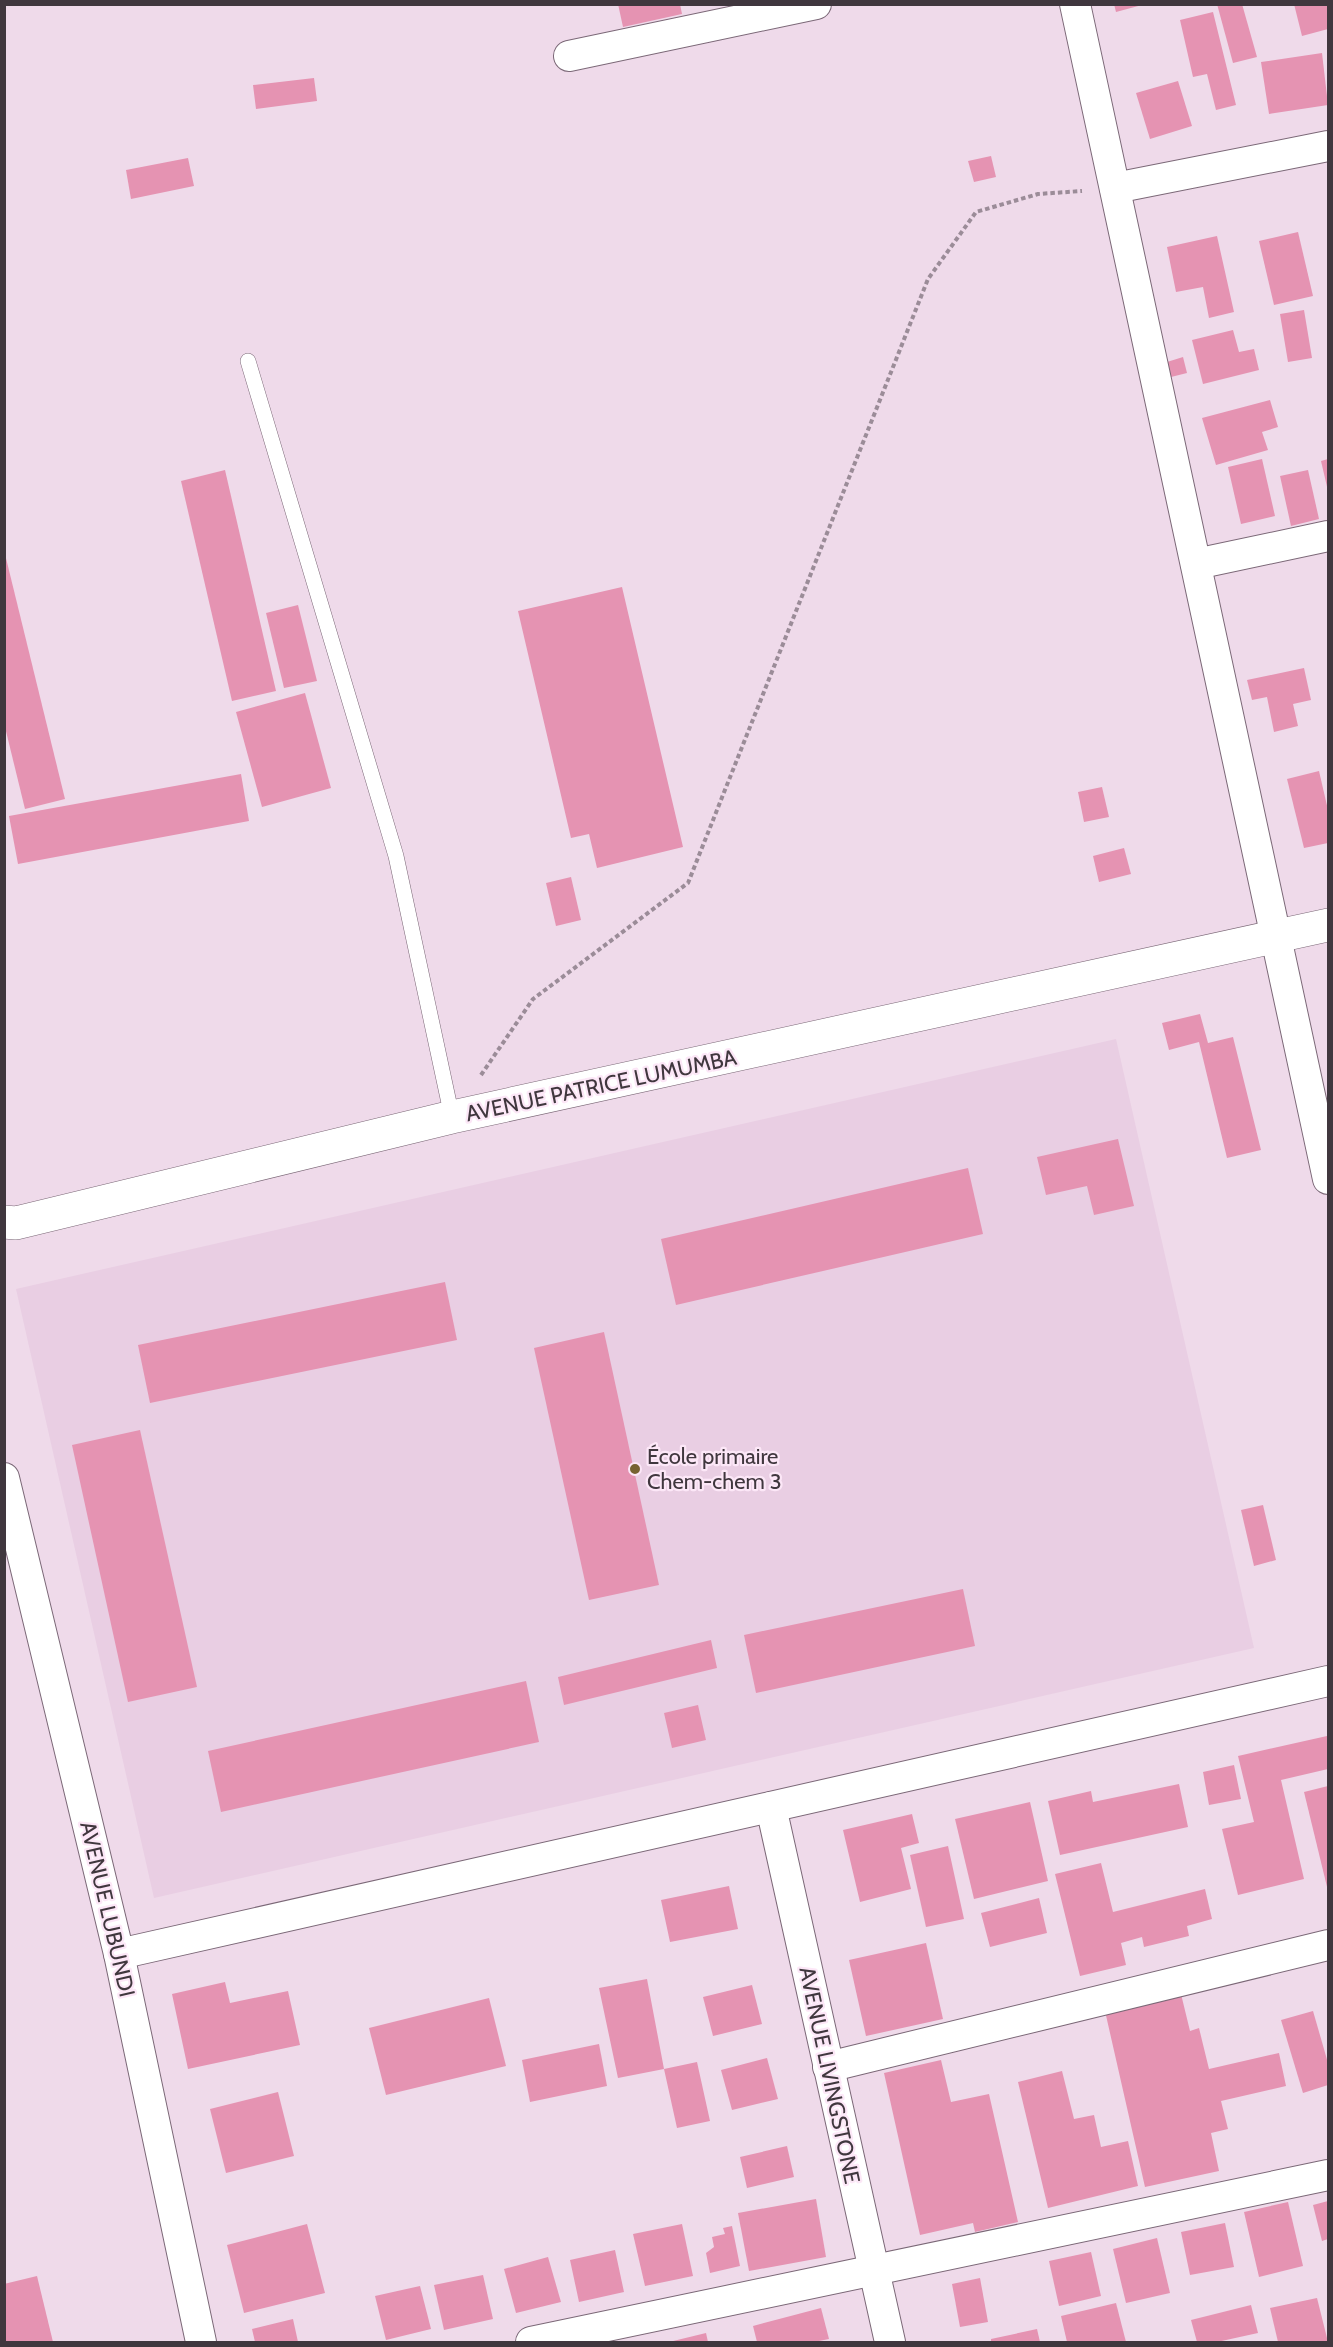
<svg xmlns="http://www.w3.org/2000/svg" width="1333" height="2347" font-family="Cabin,sans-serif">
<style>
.built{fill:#e9cee3}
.building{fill:#e593b2}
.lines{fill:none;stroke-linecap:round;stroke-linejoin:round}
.lane-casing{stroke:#7b6877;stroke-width:16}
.street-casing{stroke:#7b6877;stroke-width:32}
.secondary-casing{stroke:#7b6877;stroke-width:34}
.path{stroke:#9b8c98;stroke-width:4;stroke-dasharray:4.5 3;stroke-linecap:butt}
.lane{stroke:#fff;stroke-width:15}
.street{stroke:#fff;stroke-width:30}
.secondary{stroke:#fff;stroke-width:33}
.poi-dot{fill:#776231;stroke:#fce7f7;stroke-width:2}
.labels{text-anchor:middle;stroke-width:4.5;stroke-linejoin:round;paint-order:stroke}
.street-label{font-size:22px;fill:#40373e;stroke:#fce7f7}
.poi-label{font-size:22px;fill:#40373e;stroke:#fce7f7;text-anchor:start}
</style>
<rect width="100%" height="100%" fill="#efdaea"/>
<path class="built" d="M1116,1039L1254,1648L154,1898L16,1289Z"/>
<g class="building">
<path d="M618,4H680L682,14L623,27Z"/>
<path d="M1114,4H1142V5L1116,12Z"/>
<path d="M1217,4H1242L1257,57L1233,63Z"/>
<path d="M1294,4H1328V29L1302,36Z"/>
<path d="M1213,12L1236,105L1216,110L1207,74L1193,77L1180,20Z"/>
<path d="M1322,53L1328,105L1269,114L1261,62Z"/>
<path d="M314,78L317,101L256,109L253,85Z"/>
<path d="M1178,81L1192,126L1150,139L1136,93Z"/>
<path d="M991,156L996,177L974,182L968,161Z"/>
<path d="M188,158L194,186L131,199L126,170Z"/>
<path d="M1298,232L1313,296L1274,305L1259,241Z"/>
<path d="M1217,236L1234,312L1209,318L1203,287L1176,292L1167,247Z"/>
<path d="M1304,310L1312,358L1288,362L1280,314Z"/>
<path d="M1233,330L1239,352L1254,349L1259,370L1203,384L1192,340Z"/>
<path d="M1183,357L1187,373L1171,377L1167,362Z"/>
<path d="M1270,400L1278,427L1262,432L1268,450L1216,465L1202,418Z"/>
<path d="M1262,459L1275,516L1241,524L1228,467Z"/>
<path d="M1328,459V491L1321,461Z"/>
<path d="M225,470L276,691L232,701L181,481Z"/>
<path d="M1308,470L1319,519L1291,526L1280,476Z"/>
<path d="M4,550L65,799L25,809L4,723Z"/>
<path d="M622,587L683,847L597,868L589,834L571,838L518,611Z"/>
<path d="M298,605L317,681L284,688L266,613Z"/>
<path d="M1304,668L1311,700L1293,704L1298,726L1274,732L1267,697L1252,700L1247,680Z"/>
<path d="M305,693L331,788L262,807L236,712Z"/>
<path d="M1319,771L1328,810V843L1304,848L1287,779Z"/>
<path d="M241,774L249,821L18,864L9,816Z"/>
<path d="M1102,787L1109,817L1084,822L1078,792Z"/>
<path d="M1124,848L1131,874L1099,882L1093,856Z"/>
<path d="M571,877L581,920L556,926L546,883Z"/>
<path d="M1200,1014L1208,1043L1233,1037L1261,1150L1227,1158L1199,1042L1169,1050L1162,1023Z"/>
<path d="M1118,1139L1134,1206L1094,1215L1087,1186L1046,1195L1037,1157Z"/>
<path d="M968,1168L983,1234L676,1305L661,1239Z"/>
<path d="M445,1282L457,1340L150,1403L138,1345Z"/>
<path d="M604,1332L659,1585L589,1600L534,1348Z"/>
<path d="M140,1430L197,1687L128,1702L72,1445Z"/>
<path d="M1263,1505L1276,1560L1254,1566L1241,1510Z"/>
<path d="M963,1589L975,1646L756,1693L744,1635Z"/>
<path d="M711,1640L717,1668L564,1705L558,1677Z"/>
<path d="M526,1681L539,1742L221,1812L208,1751Z"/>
<path d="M698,1705L706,1740L672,1748L664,1713Z"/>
<path d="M1327,1736L1328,1769L1281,1780L1304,1879L1238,1895L1222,1829L1254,1822L1238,1756Z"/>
<path d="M1234,1765L1241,1799L1209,1805L1203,1772Z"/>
<path d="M1179,1784L1188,1827L1060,1855L1048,1801L1091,1791L1093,1802Z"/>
<path d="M1328,1786V1891L1304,1792Z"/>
<path d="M1030,1802L1048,1881L974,1899L955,1819Z"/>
<path d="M912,1814L919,1843L901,1848L911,1889L860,1902L843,1830Z"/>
<path d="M948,1846L964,1919L926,1927L910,1855Z"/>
<path d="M1101,1863L1113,1912L1205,1889L1212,1919L1187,1926L1189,1936L1144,1947L1142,1937L1121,1943L1126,1965L1080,1976L1055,1874Z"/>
<path d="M729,1886L738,1929L670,1942L661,1900Z"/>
<path d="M1039,1898L1047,1933L990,1947L981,1913Z"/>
<path d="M926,1943L943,2019L866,2036L849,1960Z"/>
<path d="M647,1979L664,2069L697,2062L710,2121L677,2128L664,2069L618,2078L599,1988Z"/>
<path d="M225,1982L230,2003L288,1991L300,2045L188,2069L172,1994Z"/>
<path d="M752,1985L762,2024L713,2036L703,1997Z"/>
<path d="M1181,1994L1190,2031L1199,2028L1209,2069L1279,2053L1286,2086L1221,2101L1228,2129L1211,2133L1219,2171L1145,2187L1105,2011Z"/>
<path d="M489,1998L506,2066L386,2095L369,2028Z"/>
<path d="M1313,2011L1328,2063V2085L1303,2093L1281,2020Z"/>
<path d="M599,2044L607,2086L530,2102L522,2060Z"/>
<path d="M767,2058L778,2099L732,2110L721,2070Z"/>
<path d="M941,2060L951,2102L989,2094L1018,2222L975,2232L973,2223L920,2235L884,2073Z"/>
<path d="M1062,2071L1074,2119L1094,2115L1101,2147L1128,2141L1138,2186L1048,2208L1018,2082Z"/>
<path d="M278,2092L294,2156L226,2173L210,2109Z"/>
<path d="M787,2146L794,2177L747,2188L740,2157Z"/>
<path d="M816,2199L826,2257L749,2271L738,2213Z"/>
<path d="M1328,2201V2239L1322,2241L1313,2205Z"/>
<path d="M1288,2202L1303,2266L1259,2277L1244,2212Z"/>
<path d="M1225,2223L1234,2267L1190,2275L1181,2232Z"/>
<path d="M307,2224L325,2293L244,2313L227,2245Z"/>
<path d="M682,2224L693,2276L645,2286L633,2234Z"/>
<path d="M732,2226L740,2266L710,2273L706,2253L714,2247L712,2237L725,2234L723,2228Z"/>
<path d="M1157,2238L1170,2293L1126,2303L1113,2249Z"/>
<path d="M615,2250L624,2292L579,2302L570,2260Z"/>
<path d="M1091,2252L1101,2296L1059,2306L1049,2261Z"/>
<path d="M548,2257L561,2302L516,2313L504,2269Z"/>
<path d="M483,2275L493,2319L444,2330L434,2285Z"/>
<path d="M37,2276L53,2342H4V2284Z"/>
<path d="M980,2278L988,2322L960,2327L952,2284Z"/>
<path d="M420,2286L431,2329L386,2340L375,2296Z"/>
<path d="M1317,2298L1328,2342H1278L1270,2308Z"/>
<path d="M1116,2303L1126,2342H1067L1061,2316Z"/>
<path d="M1251,2305L1258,2333L1217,2342H1197L1191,2320Z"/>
<path d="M821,2308L829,2339L814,2342H757L753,2326Z"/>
<path d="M293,2319L298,2342H255L252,2329Z"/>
<path d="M1037,2329L1040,2342H991V2339Z"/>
<path d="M706,2333L708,2342H669Z"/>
</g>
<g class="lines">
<defs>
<path id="lane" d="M248,361L396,856L452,1117"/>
<g id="street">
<path d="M1075,4L1328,1179"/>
<path d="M569,56L816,4"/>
<path d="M1115,188L1328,146"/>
<path d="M1196,564L1328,536"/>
<path d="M4,1478L119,1954L201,2342"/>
<path d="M771,1807L890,2342"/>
<path d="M119,1954L1328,1681"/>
<path d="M828,2067L1328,1945"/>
<path d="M531,2342L1328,2175"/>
</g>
<path id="secondary" d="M4,1222L16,1223L452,1117L1328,925"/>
</defs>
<use href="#lane" class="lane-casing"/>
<use href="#street" class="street-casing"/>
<use href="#secondary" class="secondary-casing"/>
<path class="path" d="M481,1075L533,999L688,883L928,279L976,212L1038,194L1082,191"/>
<use href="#lane" class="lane"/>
<use href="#street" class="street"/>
<use href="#secondary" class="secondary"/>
</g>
<circle class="poi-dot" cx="635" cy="1469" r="6"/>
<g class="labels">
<g class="street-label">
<text transform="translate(601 1085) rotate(-12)" y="8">AVENUE PATRICE LUMUMBA</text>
<text transform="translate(108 1909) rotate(77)" y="8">AVENUE LUBUNDI</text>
<text transform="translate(830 2075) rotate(78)" y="8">AVENUE LIVINGSTONE</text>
</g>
<g class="poi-label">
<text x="647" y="1464">École primaire<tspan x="647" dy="25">Chem-chem 3</tspan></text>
</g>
</g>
<rect width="1333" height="2347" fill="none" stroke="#40373e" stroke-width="12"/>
</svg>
